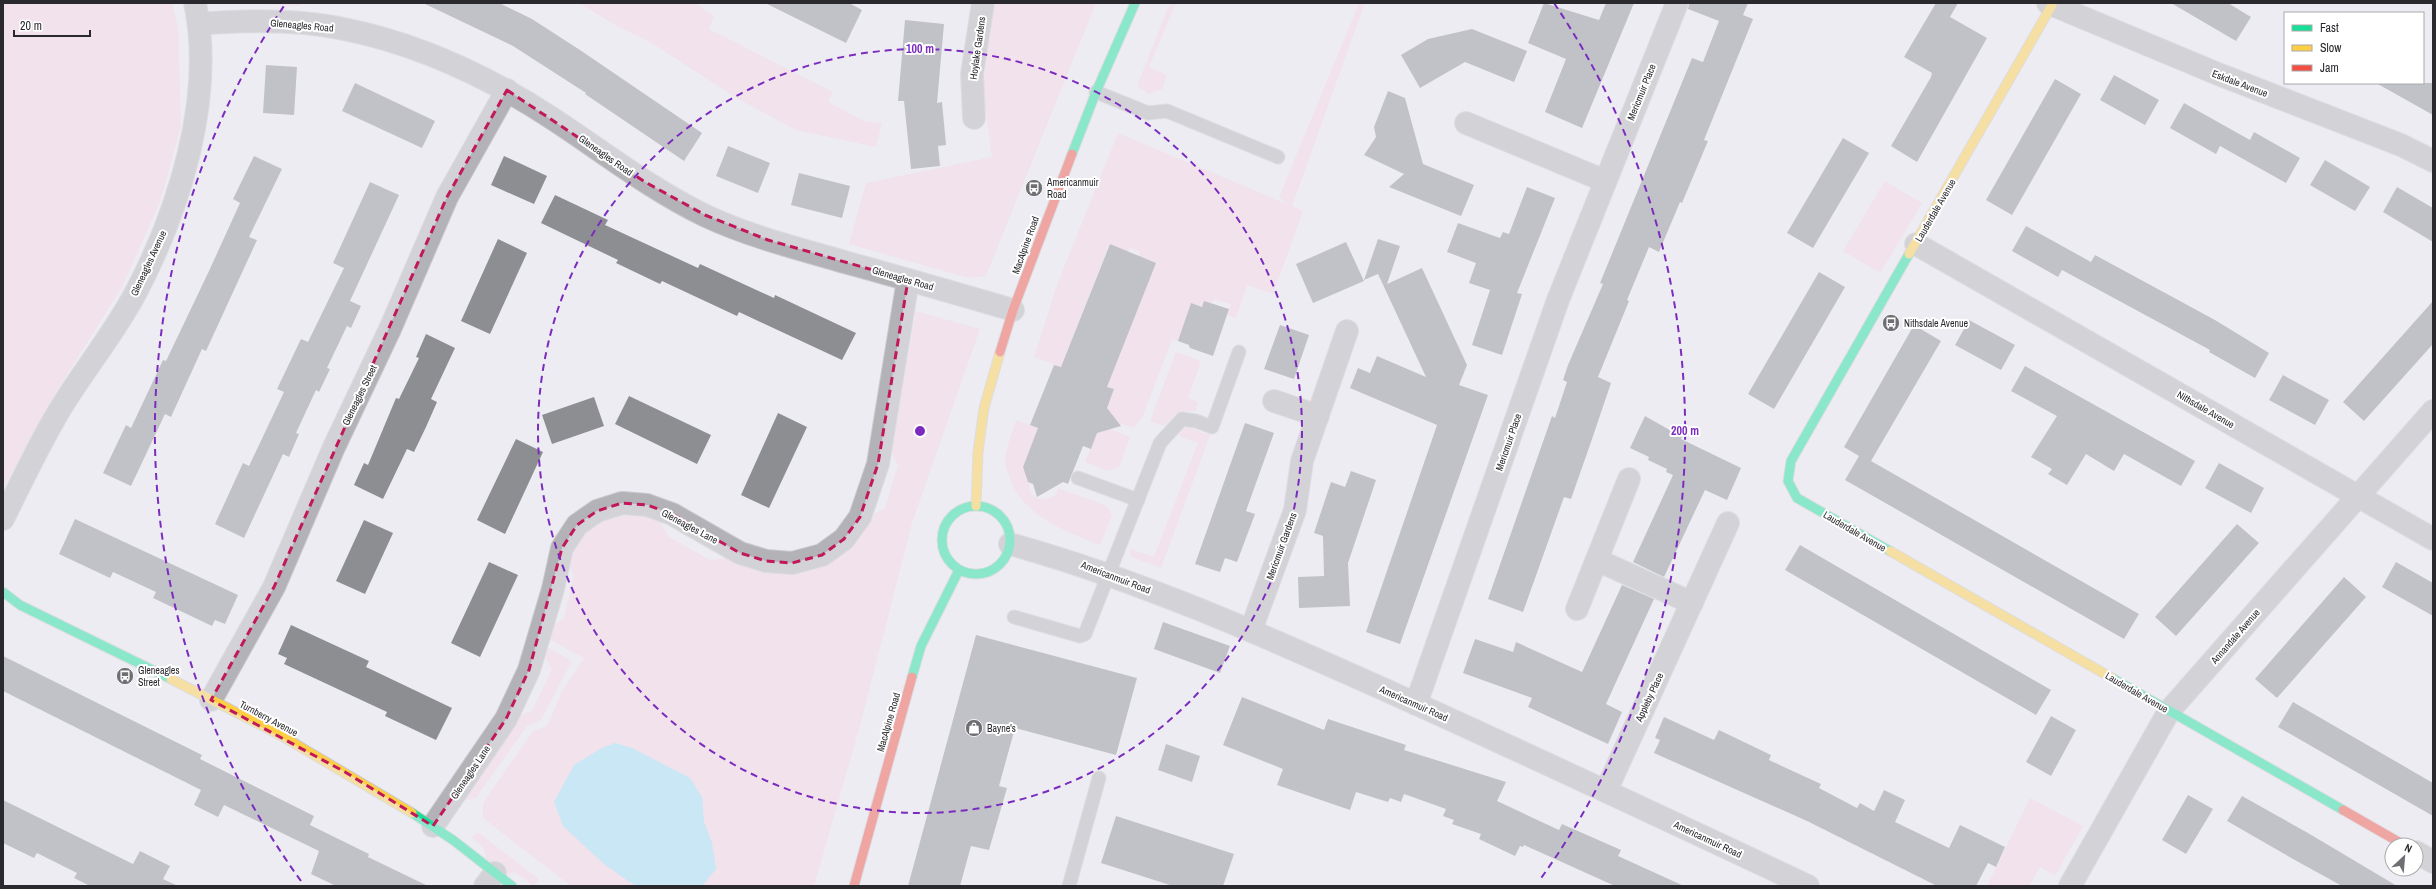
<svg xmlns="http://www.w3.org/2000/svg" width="2436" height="889" font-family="'Archivo Narrow',sans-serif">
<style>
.green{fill:#f5d5e5}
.water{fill:#9ddff5}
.building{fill:#8d8e92}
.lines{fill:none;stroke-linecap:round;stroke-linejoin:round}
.lane-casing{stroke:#cacace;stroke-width:15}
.street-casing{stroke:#cacace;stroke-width:24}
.fast-casing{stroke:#cacace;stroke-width:11}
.slow-casing{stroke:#cacace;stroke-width:11}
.jam-casing{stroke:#cacace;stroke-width:11}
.lane{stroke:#b3b2b6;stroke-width:13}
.street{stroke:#b3b2b6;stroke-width:22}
.fast{stroke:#16e098;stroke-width:9}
.slow{stroke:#ffcf43;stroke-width:9}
.jam{stroke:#f24e42;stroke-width:9}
.marked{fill:none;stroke:#c2185b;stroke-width:3;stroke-dasharray:8 5;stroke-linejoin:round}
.ring{fill:none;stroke:#7b2cbf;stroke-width:2;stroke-dasharray:7 5}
.labels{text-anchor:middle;stroke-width:4;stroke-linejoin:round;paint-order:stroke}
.street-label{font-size:10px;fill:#2a2a2e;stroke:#fff}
.poi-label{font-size:10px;fill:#2a2a2e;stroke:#fff;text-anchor:start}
.centre{fill:#7b2cbf;stroke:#fff;stroke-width:2}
.ring-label{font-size:12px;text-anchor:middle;font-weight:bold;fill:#7b2cbf;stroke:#fff;stroke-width:4;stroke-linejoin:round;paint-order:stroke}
</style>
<rect width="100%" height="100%" fill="#ececf2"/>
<g class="green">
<path d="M3,3H172L178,26L181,126L160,202L122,287L48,405L3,489Z"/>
<path d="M243,3H300V6Z"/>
<path d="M579,3H695L714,16L709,29L833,92L828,102L864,121L882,123L876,147L796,130L738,99L650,42L615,25Z"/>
<path d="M995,3H1096L986,276L969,278L849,244L866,183L992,157L983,87L990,27Z"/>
<path d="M1170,3H1176L1149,67L1167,75L1162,89L1149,94L1137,86Z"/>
<path d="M1359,3H1365L1292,206L1303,211L1273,294L1247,285L1236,318L1227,315L1231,304L1214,299L1212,304L1204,301L1202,307L1191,303L1179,341L1172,340L1142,418L1134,428L1114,421L1111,413L1105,411L1114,389L1107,387L1156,263L1138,256L1140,252L1130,247L1128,252L1109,244L1061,367L1034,357L1057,285L1118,133L1289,205L1279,197Z"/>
<path d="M1885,181L1922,203L1880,273L1843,251Z"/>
<path d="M916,311L980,329L912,523L860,726L814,886H571L483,818V803L533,731L547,726L562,691L584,658L549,639L552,626L564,618L574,574L567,564L580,537L597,521L618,513L641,514L659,520L669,537L710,560L727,558L776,572L811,569L845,552L871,516L885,508L898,465L891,451Z"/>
<path d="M1176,352L1201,361L1188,398L1198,402L1196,411L1179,412L1163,426L1150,421Z"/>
<path d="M1016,420L1038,428L1023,467L1025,472L1032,475L1029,482L1030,493C1039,501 1045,500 1056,495L1058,488L1107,506L1112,515L1100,545C1064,531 1020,515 1008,473C1007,470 1005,465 1005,461C1005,449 1013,432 1016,420Z"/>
<path d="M1188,427L1210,435L1161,568L1131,557L1130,549L1154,557L1198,443L1179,436L1182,429Z"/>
<path d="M1099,428L1110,429L1130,437L1119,467L1107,471L1085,462Z"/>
<path d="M547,647L572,661L541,720L527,726L476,798L462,801L520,715L532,711L552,669L545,657Z"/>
<path d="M2030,798L2083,826L2055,876L2040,867L2029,886H1987Z"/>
<path d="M479,833L539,879L534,886L516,873L501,874L488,864L483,847L471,837Z"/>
</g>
<path class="water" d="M615,743L632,748L690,778L702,797L704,822L712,843L716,869L702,886H638L631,883L604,864L563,826L554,802L574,765L602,748Z"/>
<g class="building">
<path d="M423,3H499L532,19L580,50L702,133L684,161L585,94L586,93L513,46Z"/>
<path d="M765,3H849L862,10L846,43Z"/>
<path d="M1544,3L1599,20L1606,3H1634L1582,128L1545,112L1566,59L1528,43Z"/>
<path d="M1689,3H1748L1743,15L1753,19L1704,140L1708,141L1682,203L1680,202L1659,252L1649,247L1627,300L1629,301L1598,377L1611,383L1591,442L1571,499L1564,497L1523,612L1488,599L1552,416L1555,418L1567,382L1563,380L1568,365L1603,284L1600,283L1692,58L1703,62L1719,21L1688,9Z"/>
<path d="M1936,3H1958L1950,17L1987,38L1917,162L1891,146L1931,77L1932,73L1904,57Z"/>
<path d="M2171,3H2228L2251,17L2236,41Z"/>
<path d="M905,20L944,24L937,103L942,102L946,145L938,146L940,166L911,169L904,101H898Z"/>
<path d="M1472,29L1527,51L1514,82L1465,62L1420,88L1401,55L1428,39Z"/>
<path d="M266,65L297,67L294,115L263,113Z"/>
<path d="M2114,75L2159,100L2145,125L2100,100Z"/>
<path d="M2055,79L2081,94L2012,215L1986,200Z"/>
<path d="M355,83L435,121L422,148L342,111Z"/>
<path d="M2376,83H2433V115Z"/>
<path d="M1388,91L1405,98L1423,164L1474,185L1461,216L1389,187L1404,174L1364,155L1376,137L1374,127Z"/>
<path d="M2184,103L2250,140L2254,132L2300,158L2286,183L2220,146L2216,154L2170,128Z"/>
<path d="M1843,138L1869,153L1813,248L1787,233Z"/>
<path d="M728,146L770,163L758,193L716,176Z"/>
<path d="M254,156L282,169L249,237L257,240L206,351L202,349L171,417L165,414L131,486L103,473L126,425L131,428L163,360L166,361L209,271L240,203L233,199Z"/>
<path d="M504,156L547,176L534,204L491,185Z"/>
<path d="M2325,160L2370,187L2355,211L2310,185Z"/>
<path d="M799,173L850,186L842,218L791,205Z"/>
<path d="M370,182L399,195L350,301L361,306L351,328L347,326L327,368L330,369L319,392L316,390L296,433L299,434L289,457L283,454L244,538L215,524L243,463L249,466L284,392L277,389L301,339L308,342L344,268L333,263Z"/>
<path d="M1527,187L1555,198L1517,293L1522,294L1502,355L1472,345L1490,290L1469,283L1476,263L1447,252L1458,223L1500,238L1503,232L1509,234Z"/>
<path d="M2397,187L2433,208V242L2383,212Z"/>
<path d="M555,195L608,220L605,225L698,268L700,264L774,298L775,295L856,333L842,360L739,312L737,316L662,281L660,284L616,263L618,260L541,223Z"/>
<path d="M2026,226L2091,262L2095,255L2215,320L2269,353L2255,378L2209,352L2210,350L2062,270L2058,277L2012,251Z"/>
<path d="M498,239L527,253L490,334L461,321Z"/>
<path d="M1378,239L1400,246L1387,284L1422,268L1467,365L1459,385L1488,395L1400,644L1366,632L1437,425L1350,388L1358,368L1370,373L1377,356L1426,377L1378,274L1364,280Z"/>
<path d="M1346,242L1364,281L1313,303L1296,264Z"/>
<path d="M1110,244L1156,263L1107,387L1114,389L1107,408L1121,426L1097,433L1091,449L1083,446L1068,484L1063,482L1037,497L1033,484L1028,482L1023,467L1038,428L1030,425L1054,365L1061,367Z"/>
<path d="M1819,272L1845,287L1774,409L1748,394Z"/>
<path d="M1204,301L1229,309L1213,356L1190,348L1189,345L1178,341L1191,303L1202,307Z"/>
<path d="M2433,301V344L2364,421L2343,402Z"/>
<path d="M1969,320L2015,345L2001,370L1955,345Z"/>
<path d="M1280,325L1309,335L1294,379L1264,369Z"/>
<path d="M1914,325L1941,341L1871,461L2139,614L2124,639L1845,480L1859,456L1844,447Z"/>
<path d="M426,334L455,348L431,399L437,402L426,427L414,452L407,449L383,499L354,485L364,463L368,465L396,398L399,399L419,358L416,357Z"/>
<path d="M2025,366L2195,461L2181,486L2124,454L2114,471L2086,454L2067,485L2048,474L2052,469L2031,457L2057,416L2011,391Z"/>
<path d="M2283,375L2329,400L2315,425L2269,400Z"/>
<path d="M629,396L711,435L697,464L615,424Z"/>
<path d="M594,397L604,426L552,444L542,415Z"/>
<path d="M778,413L807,427L769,508L741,495Z"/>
<path d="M1645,416L1682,437L1681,439L1741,468L1727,500L1705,490L1664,577L1633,562L1673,475L1666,472L1667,469L1648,460L1649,457L1630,448Z"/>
<path d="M1245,423L1274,433L1246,511L1255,514L1237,562L1225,558L1220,572L1195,564Z"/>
<path d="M516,439L543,452L505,534L477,520Z"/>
<path d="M2219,463L2264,488L2251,513L2205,488Z"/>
<path d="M1351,471L1376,480L1348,563L1350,606L1299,608L1298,577L1324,576L1323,536L1314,533L1331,482L1345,487Z"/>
<path d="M75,519L238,595L225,624L215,620L212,626L153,598L156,592L113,572L110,578L59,554Z"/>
<path d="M364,520L393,533L365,594L336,581Z"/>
<path d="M2237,524L2259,543L2176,636L2155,617Z"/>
<path d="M1800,545L2051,690L2036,715L1785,570Z"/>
<path d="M489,562L518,575L480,657L451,643Z"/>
<path d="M2396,562L2433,583V616L2382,587Z"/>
<path d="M2344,577L2366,597L2277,698L2255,679Z"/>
<path d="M1622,585L1654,599L1606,704L1622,712L1608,744L1528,707L1532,698L1463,673L1475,639L1513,652L1516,642L1582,672Z"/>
<path d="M1163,622L1230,646L1220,673L1154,649Z"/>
<path d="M291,625L369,661L366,667L452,708L436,740L385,716L387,712L284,664L287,658L278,654Z"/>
<path d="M976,635L1137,678L1116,755L1015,728L999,786L1007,788L989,850L971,846L960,886H908Z"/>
<path d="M3,656L202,755L200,759L314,816L310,825L369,854L368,857L428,886H336L311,874L319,851L224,805L218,817L194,805L201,790L3,691Z"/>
<path d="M1242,697L1324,730L1328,719L1406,745L1404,750L1506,782L1497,801L1559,830L1562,824L1621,850L1618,856L1684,886H1615L1524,845L1523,847L1520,846L1515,856L1479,839L1481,834L1452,824L1454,820L1443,816L1446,809L1404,794L1401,802L1390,798L1388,802L1356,792L1350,810L1277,785L1283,769L1223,745Z"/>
<path d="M2293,702L2433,783V816L2278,727Z"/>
<path d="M2051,716L2076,730L2051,776L2026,762Z"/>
<path d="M1664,717L1714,740L1719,730L1771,755L1769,760L1821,784L1819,788L1857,808L1860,803L1874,811L1884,790L1905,800L1895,822L1949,848L1960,825L2005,847L1996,867L1988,863L1976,886H1937L1807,821L1654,753L1660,740L1655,738Z"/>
<path d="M1166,744L1200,756L1192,782L1158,770Z"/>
<path d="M2188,795L2213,809L2186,854L2162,840Z"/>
<path d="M2242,796L2308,833L2397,886H2342L2293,859L2227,821Z"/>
<path d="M3,800L133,864L140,851L170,866L163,879L178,886H90L74,878L77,873L37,853L34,858L3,843Z"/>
<path d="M1116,816L1234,854L1223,886H1173L1101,863Z"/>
</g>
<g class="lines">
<defs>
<g id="lane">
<path d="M1096,92L1148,113L1167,111L1278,157"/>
<path d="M1078,478L1138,500"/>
<path d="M1014,617L1080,636L1085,634L1160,443L1182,419L1196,421L1212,427L1239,352"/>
<path d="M1069,886L1099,778"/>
</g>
<g id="street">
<path d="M2048,3L2218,74L2401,145L2433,161"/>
<path d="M199,24C247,20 297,19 344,29C418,44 487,76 550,117C601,150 650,189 706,216C751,237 800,249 848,263C903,278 958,294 1013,310"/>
<path d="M974,118L972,74L983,3"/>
<path d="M1466,123L1605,181"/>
<path d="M1916,244L2433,539"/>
<path d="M1274,401L1318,416"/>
<path d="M3,519C21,483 38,446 59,411C83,371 113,335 135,294C179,211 215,97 195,3"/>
<path d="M1010,544C1143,581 1267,637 1392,693C1532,756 1670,821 1808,886"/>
<path d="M1597,560L1692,603"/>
<path d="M1577,609L1629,479"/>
<path d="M1251,630L1295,510L1302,461L1347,331"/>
<path d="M211,700L274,587L334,447L390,329L447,197L507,90"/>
<path d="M1416,704L1558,300L1677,3"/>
<path d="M1606,791L1728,523"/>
<path d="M433,826L506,719L529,670L553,589L562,548L577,525L597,511L622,503L647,505L672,514L740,553L766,561L792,563L822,555L844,539L860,517L878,464L908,280"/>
<path d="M2416,852L2433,862"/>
<path d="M485,886L495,873"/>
<path d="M2070,886L2169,711L2433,411"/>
</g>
<g id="fast">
<path d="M1072,154L1096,92L1135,3"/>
<circle cx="976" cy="540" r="34"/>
<path d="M1890,551L1797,498L1788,481L1791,461L1909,254"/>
<path d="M3,592L20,605L171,679"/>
<path d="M912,677L921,646L959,570"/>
<path d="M2112,678L2343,810"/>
<path d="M412,813L453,840L512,886"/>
</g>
<g id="slow">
<path d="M1909,254L2052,5"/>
<path d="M976,506L978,452L984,408L1000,352"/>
<path d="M1890,551L2112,678"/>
<path d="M171,679L282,736L412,813"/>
</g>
<g id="jam">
<path d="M1000,352L1013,310L1072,154"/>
<path d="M2343,810L2404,845"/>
<path d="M854,886L912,677"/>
</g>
</defs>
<use href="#lane" class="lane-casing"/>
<use href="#street" class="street-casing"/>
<use href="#fast" class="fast-casing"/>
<use href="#slow" class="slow-casing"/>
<use href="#jam" class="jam-casing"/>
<use href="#lane" class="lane"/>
<use href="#street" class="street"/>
<use href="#fast" class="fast"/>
<use href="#slow" class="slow"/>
<use href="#jam" class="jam"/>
</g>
<path d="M0 0H2436V889H0ZM507,90L645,182L705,215L768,240L908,280L878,464L860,517L844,539L822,555L792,563L766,561L740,553L672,514L647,505L622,503L597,511L577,525L562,548L529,670L506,719L433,826L345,772L211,700L274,587L447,197Z" fill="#ececf2" fill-opacity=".55" fill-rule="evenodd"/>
<path class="marked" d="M507,90L645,182L705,215L768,240L908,280L878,464L860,517L844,539L822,555L792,563L766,561L740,553L672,514L647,505L622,503L597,511L577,525L562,548L529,670L506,719L433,826L345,772L211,700L274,587L447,197Z"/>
<g class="ring">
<circle cx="920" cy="431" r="382"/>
<path d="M301 881A765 765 0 0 1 286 3M1554 3A765 765 0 0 1 1539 881"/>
</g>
<defs>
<symbol id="bus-disc" viewBox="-11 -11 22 22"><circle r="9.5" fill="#6e6e73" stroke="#fff"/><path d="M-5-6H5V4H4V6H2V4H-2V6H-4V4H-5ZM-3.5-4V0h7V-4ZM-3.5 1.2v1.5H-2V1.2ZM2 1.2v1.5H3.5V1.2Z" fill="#fff"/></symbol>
<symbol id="shop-disc" viewBox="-11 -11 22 22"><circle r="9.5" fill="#6e6e73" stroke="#fff"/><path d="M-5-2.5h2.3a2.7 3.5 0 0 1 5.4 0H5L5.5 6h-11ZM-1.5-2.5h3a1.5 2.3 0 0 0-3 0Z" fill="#fff"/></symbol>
</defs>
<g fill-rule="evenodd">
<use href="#bus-disc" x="1024" y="178" width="20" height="20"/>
<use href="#bus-disc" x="1881" y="313" width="20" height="20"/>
<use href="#bus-disc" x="115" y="666" width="20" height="20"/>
<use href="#shop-disc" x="964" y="718" width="20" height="20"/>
</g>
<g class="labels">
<g class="street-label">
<text transform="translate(302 25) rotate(5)" y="4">Gleneagles Road</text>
<text transform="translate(977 48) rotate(-82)" y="4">Hoylake Gardens</text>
<text transform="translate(2240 83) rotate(21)" y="4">Eskdale Avenue</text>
<text transform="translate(1641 92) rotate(-68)" y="4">Mericmuir Place</text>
<text transform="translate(606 155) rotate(35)" y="4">Gleneagles Road</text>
<text transform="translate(1935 210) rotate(-60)" y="4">Lauderdale Avenue</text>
<text transform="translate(1025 245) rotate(-70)" y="4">MacAlpine Road</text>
<text transform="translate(148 263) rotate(-65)" y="4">Gleneagles Avenue</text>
<text transform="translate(903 278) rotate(16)" y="4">Gleneagles Road</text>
<text transform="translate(359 395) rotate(-64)" y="4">Gleneagles Street</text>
<text transform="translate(2206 409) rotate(30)" y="4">Nithsdale Avenue</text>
<text transform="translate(1508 442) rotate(-71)" y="4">Mericmuir Place</text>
<text transform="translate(690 526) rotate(28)" y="4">Gleneagles Lane</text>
<text transform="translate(1855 531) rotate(30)" y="4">Lauderdale Avenue</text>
<text transform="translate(1281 546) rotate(-70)" y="4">Mericmuir Gardens</text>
<text transform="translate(1116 577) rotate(21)" y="4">Americanmuir Road</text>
<text transform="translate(2235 636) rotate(-49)" y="4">Annandale Avenue</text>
<text transform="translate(2137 692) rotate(30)" y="4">Lauderdale Avenue</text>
<text transform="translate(1649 697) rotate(-65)" y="4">Appleby Place</text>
<text transform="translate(1414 703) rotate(24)" y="4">Americanmuir Road</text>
<text transform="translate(269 718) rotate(28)" y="4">Turnberry Avenue</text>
<text transform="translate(888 722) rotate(-74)" y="4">MacAlpine Road</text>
<text transform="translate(470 772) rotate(-56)" y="4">Gleneagles Lane</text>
<text transform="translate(1708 839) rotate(25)" y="4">Americanmuir Road</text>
</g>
<g class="poi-label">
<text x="1047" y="186">Americanmuir<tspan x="1047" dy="12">Road</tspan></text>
<text x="1904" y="327">Nithsdale Avenue</text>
<text x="138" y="674">Gleneagles<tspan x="138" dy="12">Street</tspan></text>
<text x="987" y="732">Bayne's</text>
</g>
</g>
<circle cx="920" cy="431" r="6" class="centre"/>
<g class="ring-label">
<text x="920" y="53">100 m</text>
<text x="1685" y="435">200 m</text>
</g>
<rect width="2436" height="889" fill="none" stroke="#2a2a2e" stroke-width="8"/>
<rect x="2284" y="12" width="140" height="72" fill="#ffffff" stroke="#aaaaab"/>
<rect x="2292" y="25" width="20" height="6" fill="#16e098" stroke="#aaaaab"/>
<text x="2320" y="32" font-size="12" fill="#2a2a2e">Fast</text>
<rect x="2292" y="45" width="20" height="6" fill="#ffcf43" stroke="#aaaaab"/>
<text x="2320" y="52" font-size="12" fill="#2a2a2e">Slow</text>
<rect x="2292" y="65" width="20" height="6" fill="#f24e42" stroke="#aaaaab"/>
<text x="2320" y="72" font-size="12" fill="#2a2a2e">Jam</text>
<g transform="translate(2404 857) rotate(26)"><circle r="19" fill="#ffffff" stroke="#aaaaab"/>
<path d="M0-3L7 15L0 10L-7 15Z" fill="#6e6e73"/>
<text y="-6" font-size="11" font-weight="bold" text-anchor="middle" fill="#2a2a2e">N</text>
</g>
<path d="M14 30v6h76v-6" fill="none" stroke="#2a2a2e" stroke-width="2"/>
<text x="20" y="30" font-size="12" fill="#2a2a2e" stroke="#ffffff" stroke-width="3" paint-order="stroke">20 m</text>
</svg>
